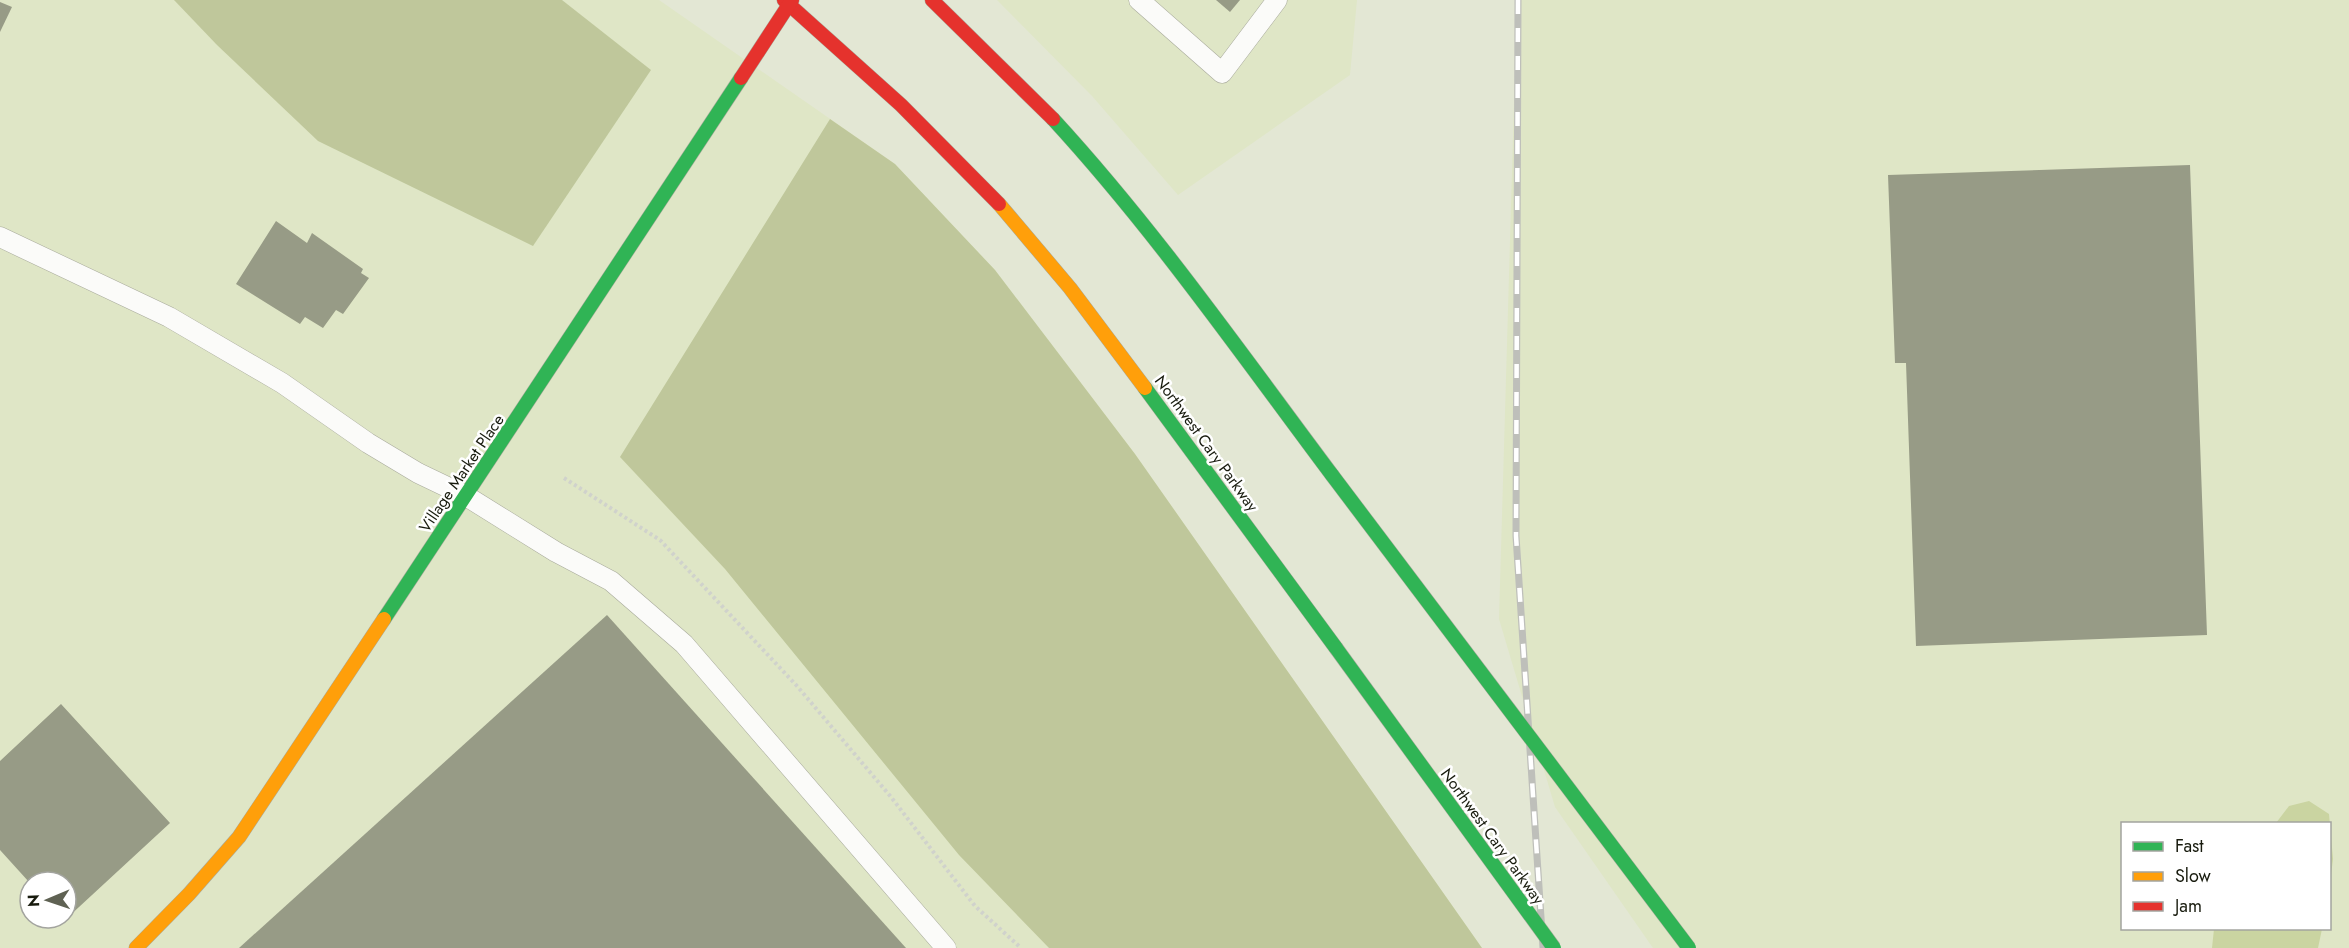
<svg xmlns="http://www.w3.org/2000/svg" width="2349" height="948" font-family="Jost,sans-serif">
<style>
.built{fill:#dfe6c6;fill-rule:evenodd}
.forest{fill:#bfc79b}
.water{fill:#cad4a1}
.building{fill:#979b86}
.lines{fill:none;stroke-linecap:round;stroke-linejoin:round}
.lane-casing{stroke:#a8aa9c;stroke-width:21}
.fast-casing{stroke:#a8aa9c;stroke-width:15}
.slow-casing{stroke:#a8aa9c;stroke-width:15}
.jam-casing{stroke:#a8aa9c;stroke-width:15}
.path{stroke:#d0d2cc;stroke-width:4;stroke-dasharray:3 3;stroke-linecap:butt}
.lane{stroke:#fbfbf9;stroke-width:20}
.fast{stroke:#30b455;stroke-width:14}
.slow{stroke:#ff9f0a;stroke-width:14}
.jam{stroke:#e5322d;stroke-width:14}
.rail-casing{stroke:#bebfba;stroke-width:7}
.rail{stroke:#fff;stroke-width:4.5;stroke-dasharray:14;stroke-linecap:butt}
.fast-bridge-casing{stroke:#a8aa9c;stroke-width:15;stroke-linecap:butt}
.fast-bridge{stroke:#30b455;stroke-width:14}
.labels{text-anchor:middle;stroke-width:5;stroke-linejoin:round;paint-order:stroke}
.street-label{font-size:16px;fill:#181b0e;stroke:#fff}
</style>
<rect width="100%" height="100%" fill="#e3e7d4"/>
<g class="built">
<path d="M0,0H659L895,164L995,270L1135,454L1482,948H0ZM30,882H66V918H30Z"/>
<path d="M997,0H1357L1350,75L1178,195L1092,96Z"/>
<path d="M1517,0H2349V948H1653L1555,807L1499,619ZM2122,824H2330V928H2122Z"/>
</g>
<g class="forest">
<path d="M174,0H562L651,70L533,246L318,141L217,45Z"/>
<path d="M830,119L895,164L995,270L1135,454L1482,948H1049L959,855L725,569L620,457Z"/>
</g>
<g class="water">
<path d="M2309,801L2329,814L2333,859L2330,883V824L2276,823L2289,806Z"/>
<path d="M2214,929V928L2322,929L2318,948H2212Z"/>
</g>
<g class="building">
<path d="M1216,0H1240L1230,12Z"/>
<path d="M0,2L12,7L0,32Z"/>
<path d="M2190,165L2207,635L1916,646L1906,363H1895L1888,175Z"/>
<path d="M276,221L307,243L312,233L363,269L361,273L369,278L343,314L336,310L323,328L305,317L300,324L236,284Z"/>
<path d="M607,615L906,948H239Z"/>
<path d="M61,704L170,823L66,919V882H29L0,850V761Z"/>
</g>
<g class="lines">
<defs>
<g id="lane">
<path d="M1139,0L1222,73L1277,0"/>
<path d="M0,237L169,317L282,383L368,443L418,473L466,496L556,552L611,581L684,644L946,948"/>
</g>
<g id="fast">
<path d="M1053,119C1155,230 1242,355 1332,475"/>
<path d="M1145,388L1336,648"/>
<path d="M384,619L741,78"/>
</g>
<g id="slow">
<path d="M999,204L1070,288L1145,388"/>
<path d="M136,948L189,894L239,837L384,619"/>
</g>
<g id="jam">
<path d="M784,0L901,105L999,204"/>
<path d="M932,0L1053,119"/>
<path d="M741,78L792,0"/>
</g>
</defs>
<use href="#lane" class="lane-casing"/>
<use href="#fast" class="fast-casing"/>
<use href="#slow" class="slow-casing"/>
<use href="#jam" class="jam-casing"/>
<path class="path" d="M564,478L660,540L797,686L891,797L975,906L1021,948"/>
<use href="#lane" class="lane"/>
<use href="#fast" class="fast"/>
<use href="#slow" class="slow"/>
<use href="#jam" class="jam"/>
<defs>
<path id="rail" d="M1518,0L1516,536L1543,948"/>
</defs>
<use href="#rail" class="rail-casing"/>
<use href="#rail" class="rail"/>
<defs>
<g id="fast-bridge">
<path d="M1332,475L1689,948"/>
<path d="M1336,648L1554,948"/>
</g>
</defs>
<use href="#fast-bridge" class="fast-bridge-casing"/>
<use href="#fast-bridge" class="fast-bridge"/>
</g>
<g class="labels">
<g class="street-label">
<text transform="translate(1207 443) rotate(54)" y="6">Northwest Cary Parkway</text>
<text transform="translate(461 473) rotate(-56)" y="6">Village Market Place</text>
<text transform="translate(1493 836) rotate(54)" y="6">Northwest Cary Parkway</text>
</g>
</g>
<rect x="2121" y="822" width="210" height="108" fill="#ffffff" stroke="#a3a49f" stroke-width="1.5"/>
<rect x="2133" y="842" width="30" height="9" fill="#30b455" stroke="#a3a49f" stroke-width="1.5"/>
<text x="2175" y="852" font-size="18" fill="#181b0e">Fast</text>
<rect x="2133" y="872" width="30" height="9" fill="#ff9f0a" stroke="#a3a49f" stroke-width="1.5"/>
<text x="2175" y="882" font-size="18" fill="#181b0e">Slow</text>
<rect x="2133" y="902" width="30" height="9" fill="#e5322d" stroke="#a3a49f" stroke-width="1.5"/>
<text x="2175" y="912" font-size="18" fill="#181b0e">Jam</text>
<g transform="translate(48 900) rotate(268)"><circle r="28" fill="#ffffff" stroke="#a3a49f" stroke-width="1.5"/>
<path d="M0-4.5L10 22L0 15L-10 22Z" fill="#5f6253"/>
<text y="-9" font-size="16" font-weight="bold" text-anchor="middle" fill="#181b0e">N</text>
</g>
</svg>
